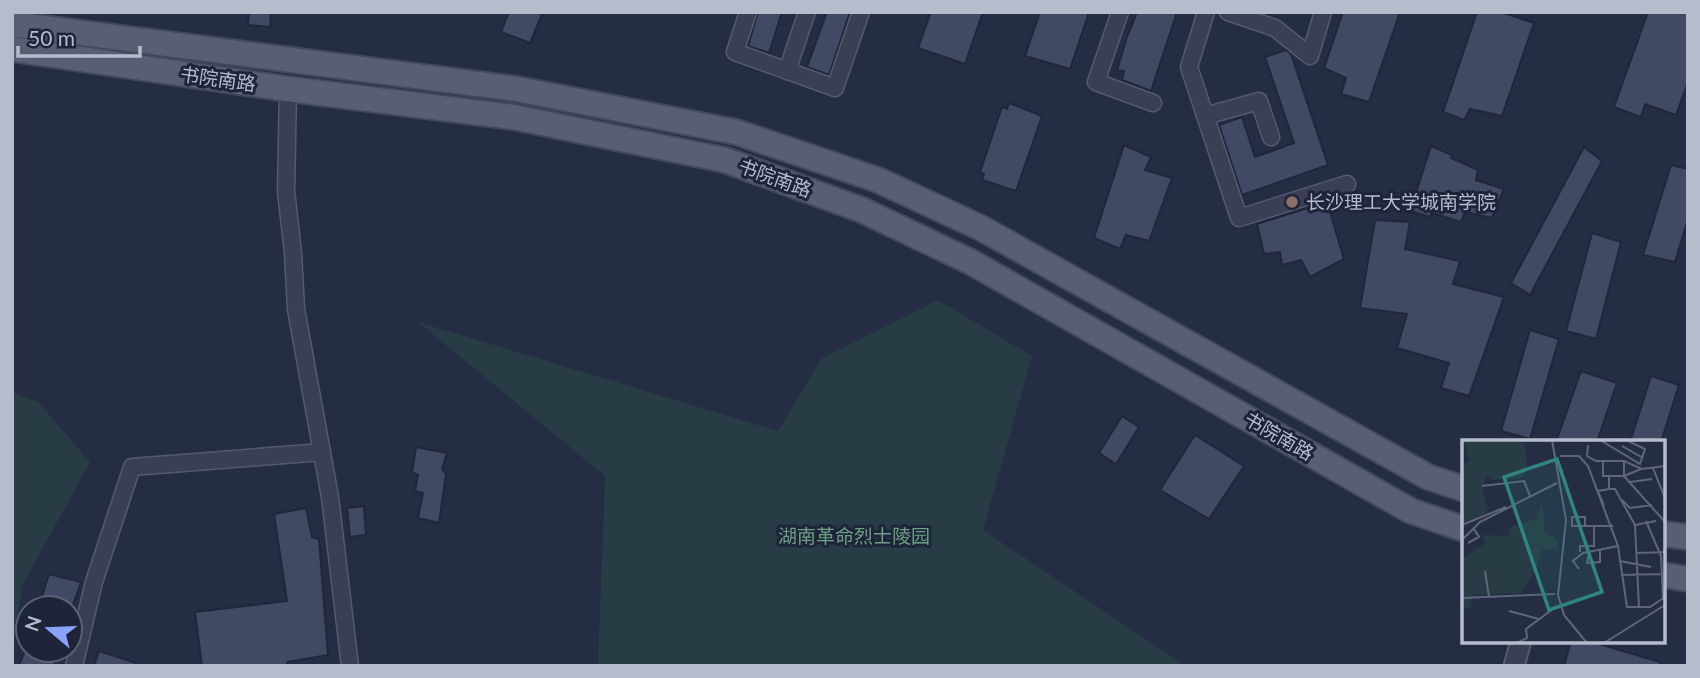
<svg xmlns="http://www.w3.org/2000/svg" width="1700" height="678" font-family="Lato,'Noto Sans SC',sans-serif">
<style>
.green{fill:#273c45}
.building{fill:#424965;stroke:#20263b;stroke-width:2}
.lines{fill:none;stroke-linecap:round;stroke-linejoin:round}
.minor-casing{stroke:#555a6e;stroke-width:19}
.tertiary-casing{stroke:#555a6e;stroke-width:23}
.primary-casing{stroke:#43495d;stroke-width:28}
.minor{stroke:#3a4054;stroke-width:16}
.tertiary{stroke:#3a4054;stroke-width:19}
.primary{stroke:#585e74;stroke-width:24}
.education-dot{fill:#8d6e63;stroke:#1e2439;stroke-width:2.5}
.labels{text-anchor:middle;stroke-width:6;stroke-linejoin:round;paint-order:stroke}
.street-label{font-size:19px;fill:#b7bccd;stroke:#1e2439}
.poi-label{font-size:19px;fill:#b7bccd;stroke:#1e2439;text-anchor:start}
.park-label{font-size:19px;fill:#6ca082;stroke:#1e2439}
.inset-road{fill:none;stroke:#5f667b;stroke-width:2}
.view{fill:#318481;fill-opacity:0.15;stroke:#318481;stroke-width:3.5}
.inset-edge{fill:none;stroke:#b7bccd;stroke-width:3.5}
</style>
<rect width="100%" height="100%" fill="#252d45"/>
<g class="green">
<path d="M938,300L1032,356L983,530L1186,666H598L605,476L418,322L778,431L821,359Z"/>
<path d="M12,392L38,402L90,462L22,586L12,657Z"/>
</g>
<g class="building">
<path d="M249,12H271L270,27L248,25Z"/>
<path d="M509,12H543L530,43L501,32Z"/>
<path d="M758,12H782L769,53L748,46Z"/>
<path d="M827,12H850L829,75L807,67Z"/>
<path d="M931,12H983L965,64L918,48Z"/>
<path d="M1040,12H1089L1070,69L1025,56Z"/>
<path d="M1137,12H1177L1151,91L1122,80L1124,71L1117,70L1127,37Z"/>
<path d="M1343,12H1400L1369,102L1341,94L1346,78L1324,68Z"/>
<path d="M1477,12H1501L1534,23L1502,116L1470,109L1464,120L1443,112Z"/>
<path d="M1648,12H1688V82L1676,115L1645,104L1641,117L1614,107Z"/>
<path d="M1286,50L1291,54L1328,165L1242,195L1219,125L1242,117L1255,157L1294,143L1265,57Z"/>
<path d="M1009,103L1042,116L1016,191L982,180L984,174L980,172L1002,107L1007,109Z"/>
<path d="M1124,145L1151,157L1145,170L1172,178L1149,241L1126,235L1120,249L1094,238Z"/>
<path d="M1431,146L1452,155L1451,158L1478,170L1476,180L1504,189L1492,218L1465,212L1461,222L1432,213L1430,217L1410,211Z"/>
<path d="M1584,147L1602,161L1530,295L1511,283Z"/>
<path d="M1671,165L1688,169V219L1675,262L1643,255Z"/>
<path d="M1327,202L1344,259L1310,277L1301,260L1282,265L1280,252L1264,254L1257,224Z"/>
<path d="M1375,220L1410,222L1405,249L1460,261L1453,284L1504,297L1469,396L1441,388L1449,363L1397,348L1407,314L1360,308Z"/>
<path d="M1592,233L1621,242L1596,339L1566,331Z"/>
<path d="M1530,330L1559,339L1530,439L1501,431Z"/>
<path d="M1581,371L1617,383L1597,442H1556Z"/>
<path d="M1651,376L1679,385L1661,442H1630Z"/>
<path d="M1122,416L1139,427L1116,464L1099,453Z"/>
<path d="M1195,435L1244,466L1209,519L1160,490Z"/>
<path d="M416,447L447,453L442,469L446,474L439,523L418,518L423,493L415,491L418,475L412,472Z"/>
<path d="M364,506L366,535L350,537L347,508Z"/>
<path d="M306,508L312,537L319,539L328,655L287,662L288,666H202L195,612L287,601L274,514Z"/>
<path d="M49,574L81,582L72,608H38Z"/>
<path d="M1571,641H1589L1660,662V666H1564Z"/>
<path d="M25,650H59L53,666H19Z"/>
<path d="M99,651L136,663L135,666H94Z"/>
</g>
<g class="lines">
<defs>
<g id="minor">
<path d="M748,12L735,52L835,88L861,12"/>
<path d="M1120,12L1096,82L1153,103"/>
<path d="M1206,12L1189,67L1239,218L1347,184"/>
<path d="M1228,12L1275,28L1310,56L1323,12"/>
<path d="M787,71L807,12"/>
<path d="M288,89L286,191L293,253L296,309L330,497L350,666"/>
<path d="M1205,116L1259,101L1271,137"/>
<path d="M74,666L94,582L132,467L322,452"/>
</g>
<path id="tertiary" d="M1514,666L1521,641"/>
<g id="primary">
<path d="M12,24L517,89L736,132L878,180L981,228L1428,477L1464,489"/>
<path d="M12,49L288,89L513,117L725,160L862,210L971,262L1411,511L1464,529"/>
<path d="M1663,534L1688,537"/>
<path d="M1663,575L1688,579"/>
</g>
</defs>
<use href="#minor" class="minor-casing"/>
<use href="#tertiary" class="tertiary-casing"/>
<use href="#primary" class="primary-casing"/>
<use href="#minor" class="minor"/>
<use href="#tertiary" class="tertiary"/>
<use href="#primary" class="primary"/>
</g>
<circle class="education-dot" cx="1292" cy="202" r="7"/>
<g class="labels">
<g class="street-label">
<text transform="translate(218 79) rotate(8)" y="7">书院南路</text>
<text transform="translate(775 178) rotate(20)" y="7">书院南路</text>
<text transform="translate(1279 436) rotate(30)" y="7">书院南路</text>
</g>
<g class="poi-label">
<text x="1306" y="209">长沙理工大学城南学院</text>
</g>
<g class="park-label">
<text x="854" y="543">湖南革命烈士陵园</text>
</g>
</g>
<g transform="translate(1462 440)">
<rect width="203" height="203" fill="#252d45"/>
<path d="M2,0H57L63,6L65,26L61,38L31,40L24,35L21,50L26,72L0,85V25L7,21ZM81,60L82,91L96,100L95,109L80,110L74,130L59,153L11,155L8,168L0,169V119L23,103L20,95L46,96L49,86L74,79Z" fill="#273c45"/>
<path class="inset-road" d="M90,0L104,80L96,155L102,175L125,203M138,0L178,24L183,9L164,0M126,5L125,16L134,21H162L180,29L203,26M160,6L181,18M98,16H117L126,26L156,106L165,167H188L200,159M141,21V36H162L203,82M162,21V36L179,29M191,28L203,58M147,36V49H153L173,85M168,42L190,39M20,46L62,41L68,56M160,60L168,68L190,65M142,66L136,51L147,49M184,81L199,116L201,160M0,85L44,67M123,86V77H110V86H150L149,84M0,100L18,82L95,43M6,103L17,97L12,89M118,112V106H132V86M127,113L125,123L138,122V109M175,113L203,112M158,121L189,127M117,129L111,121L121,113L156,106M23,131L27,157M159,135L199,134M0,158L93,154M177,167L173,85L194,81M47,171L77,179M55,203L65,198L64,189L95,166M142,203L203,165"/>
<path class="view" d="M95,19L140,152L87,170L42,37Z"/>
<rect width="203" height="203" class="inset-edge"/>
</g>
<rect width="1700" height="678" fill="none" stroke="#b7bccd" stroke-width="28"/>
<g transform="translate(49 629) rotate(289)"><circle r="33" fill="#1e2439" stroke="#5b6174" stroke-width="2"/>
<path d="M0-5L12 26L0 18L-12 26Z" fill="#8aa2ff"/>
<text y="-10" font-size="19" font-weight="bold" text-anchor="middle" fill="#b7bccd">N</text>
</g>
<path d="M18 46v10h122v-10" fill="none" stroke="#b7bccd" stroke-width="3.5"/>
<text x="28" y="46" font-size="21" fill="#b7bccd" stroke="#1e2439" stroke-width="5" paint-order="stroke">50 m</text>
</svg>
